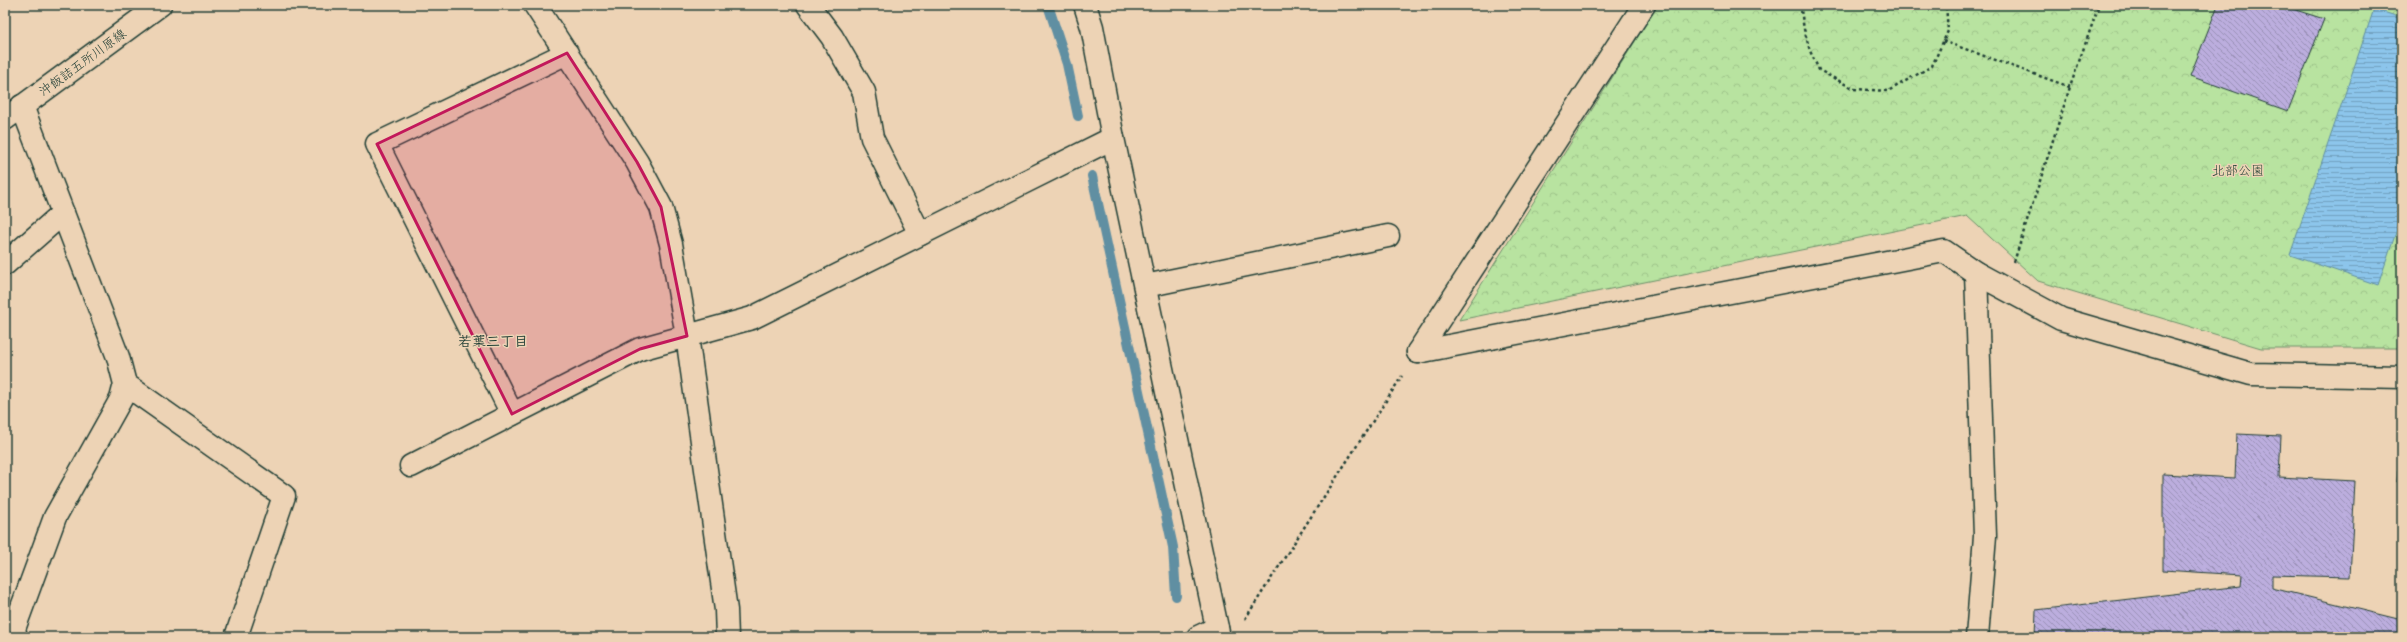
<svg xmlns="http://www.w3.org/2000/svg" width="2407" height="642" font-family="Dekko,'Klee One',sans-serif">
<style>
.park{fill:url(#park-crowns);stroke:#6c906a}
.water{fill:url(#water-rules);stroke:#608fa2}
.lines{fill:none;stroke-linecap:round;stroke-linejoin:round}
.stream{stroke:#608fa2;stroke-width:10}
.building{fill:url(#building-back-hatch);stroke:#1f3d34}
.minor-casing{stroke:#1f3d34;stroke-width:25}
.tertiary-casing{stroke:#1f3d34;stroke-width:25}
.secondary-casing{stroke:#1f3d34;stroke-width:25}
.path{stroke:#1f3d34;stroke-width:2.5;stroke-dasharray:3 3;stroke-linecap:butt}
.minor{stroke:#edd3b5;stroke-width:22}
.tertiary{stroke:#edd3b5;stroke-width:22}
.secondary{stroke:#edd3b5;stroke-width:22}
.marked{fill:#c2185b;fill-opacity:0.2;stroke:#c2185b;stroke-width:3;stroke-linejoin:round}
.labels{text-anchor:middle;stroke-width:3;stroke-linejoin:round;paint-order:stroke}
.street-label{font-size:13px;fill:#1f3d34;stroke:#edd3b5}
.park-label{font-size:13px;fill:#274539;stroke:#edd3b5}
.neighbourhood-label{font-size:14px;font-weight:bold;fill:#1f3d34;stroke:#edd3b5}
</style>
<defs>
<pattern id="park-crowns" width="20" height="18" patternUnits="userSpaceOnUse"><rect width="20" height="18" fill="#b8e3a0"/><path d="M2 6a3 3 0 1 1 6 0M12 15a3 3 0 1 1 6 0" fill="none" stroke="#9ec48a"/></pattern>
<pattern id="water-rules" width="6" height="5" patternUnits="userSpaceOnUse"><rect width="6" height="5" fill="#8cc5eb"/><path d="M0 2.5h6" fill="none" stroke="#72a1bf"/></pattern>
<pattern id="building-back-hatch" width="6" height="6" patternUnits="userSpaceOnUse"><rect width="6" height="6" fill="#bcaede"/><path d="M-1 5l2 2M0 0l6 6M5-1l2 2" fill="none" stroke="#988fb5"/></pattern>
</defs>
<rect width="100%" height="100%" fill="#edd3b5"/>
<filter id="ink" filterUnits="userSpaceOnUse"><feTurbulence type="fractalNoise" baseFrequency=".025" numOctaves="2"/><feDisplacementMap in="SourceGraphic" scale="8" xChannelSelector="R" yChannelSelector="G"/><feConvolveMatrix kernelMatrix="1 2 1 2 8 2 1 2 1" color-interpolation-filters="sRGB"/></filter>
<g filter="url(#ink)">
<path class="park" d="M1658,5H2402V348H2261L2038,281L1967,216L1459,320Z"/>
<path class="water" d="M2374,9L2402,18V215L2378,285L2290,255Z"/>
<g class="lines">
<g class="stream">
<path d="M1048,5L1067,64L1078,116"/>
<path d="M1092,176L1173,547L1176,596"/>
</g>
</g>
<g class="building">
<path d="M2218,5H2280L2324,19L2288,111L2190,76Z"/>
<path d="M2237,434L2281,436L2279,477L2355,481L2350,577L2272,575V588L2402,620V637H2035L2036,610L2241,586L2242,575L2163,570V474L2235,478Z"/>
<path d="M2398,470H2402V482H2397Z"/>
<path d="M1706,631L1767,637H1706Z"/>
</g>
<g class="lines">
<defs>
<g id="minor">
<path d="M535,5L637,162L661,207L671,244L687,336L726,610L727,637"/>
<path d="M808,5L832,37L864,92L872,138L920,234"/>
<path d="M5,264L63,213"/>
<path d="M1976,273L1985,536L1977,637"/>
<path d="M1145,286L1388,236"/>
<path d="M1418,352L1944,251L1976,273L2061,319L2251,374L2402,377"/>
<path d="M1418,352L1644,5"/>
<path d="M125,384L284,496L236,637"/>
<path d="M512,414L377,144L567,53"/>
<path d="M411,466L640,349L752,318L1113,138"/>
<path d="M16,637L14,629L55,517L121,399L125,384L118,357L22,106"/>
<path d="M1198,637L1217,628"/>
</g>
<path id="tertiary" d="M1085,5L1092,27L1113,138L1219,637"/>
<path id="secondary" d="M5,119L160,5"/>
</defs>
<use href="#minor" class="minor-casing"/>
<use href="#tertiary" class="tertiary-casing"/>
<use href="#secondary" class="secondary-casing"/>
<g class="path">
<path d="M1802,5L1801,10L1804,29L1810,51L1819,70L1854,89L1888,91L1932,66L1948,31L1946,5"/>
<path d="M1943,41L2070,87L2099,5"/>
<path d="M2014,262L2070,87"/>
<path d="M1245,619L1402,376"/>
</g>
<use href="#minor" class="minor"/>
<use href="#tertiary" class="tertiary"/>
<use href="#secondary" class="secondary"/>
</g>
</g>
<path class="marked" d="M567,53L637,162L661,207L687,336L640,349L512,414L377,144Z"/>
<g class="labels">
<g class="street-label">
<text transform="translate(82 62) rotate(-36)" y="5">沖飯詰五所川原線</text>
</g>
<g class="park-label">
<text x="2238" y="175">北部公園</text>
</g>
<g class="neighbourhood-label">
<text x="493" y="346">若葉三丁目</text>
</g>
</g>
<rect width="2407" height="642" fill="none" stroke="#edd3b5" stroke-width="20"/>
<rect x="10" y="10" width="2387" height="622" fill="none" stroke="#1f3d34" stroke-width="1.5" filter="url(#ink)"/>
</svg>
